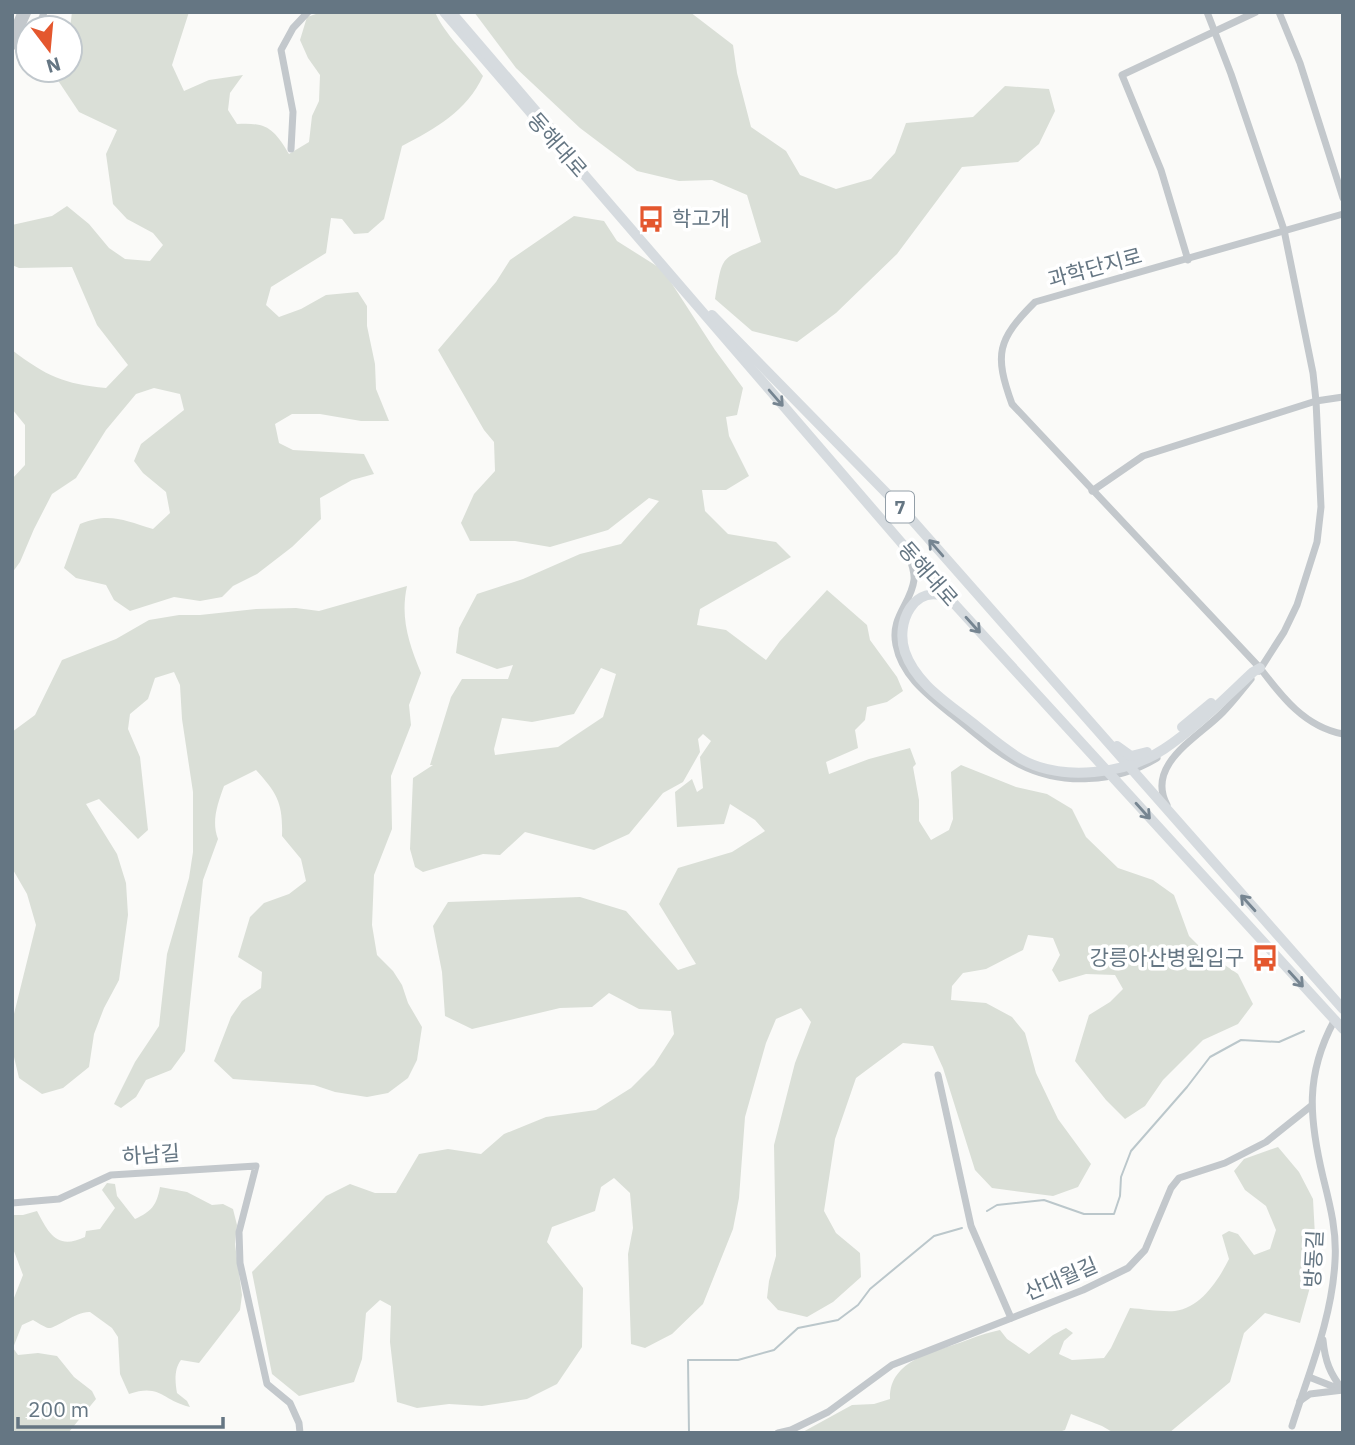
<svg xmlns="http://www.w3.org/2000/svg" width="1355" height="1445" font-family="'IBM Plex Sans','Noto Sans KR',sans-serif">
<style>
.green{fill:#dadfd7;fill-rule:evenodd}
.lines{fill:none;stroke-linecap:round;stroke-linejoin:round}
.stream{stroke:#bbc7cb;stroke-width:2}
.minor{stroke:#c3c8cc;stroke-width:7}
.highway{stroke:#d6dbdf;stroke-width:10}
.oneway{stroke:#768591}
.labels{text-anchor:middle;stroke-width:7;stroke-linejoin:round;paint-order:stroke}
.shield{fill:#fff;stroke:#939fa8;stroke-width:2}
.shield-label{font-size:19px;font-weight:bold;fill:#657683}
.street-label{font-size:21px;fill:#657683;stroke:#fff}
.poi-label{font-size:21px;fill:#657683;stroke:#fff;text-anchor:start}
</style>
<rect width="100%" height="100%" fill="#fafaf8"/>
<g class="green">
<path d="M72,12H189L172,65L184,91L209,80L243,75L230,93L228,110L237,124C267,122 274,129 289,154L309,142L312,116L319,101L320,75L308,58L300,40L307,17L322,12H435C444,34 468,55 483,76C467,111 435,129 402,146L384,219L368,233L354,234L342,219L331,218L326,253L271,287L266,305L279,317L301,309L326,295L358,292L367,306V326L375,364L376,389L389,421H361L320,414H292L275,424L279,443L293,450L364,454L374,474L352,480L320,498L321,519L292,547L257,574L233,586L222,597L200,601L174,597L130,611L114,600L106,585L76,578L64,568L80,524C109,512 124,520 153,529L170,513L166,492L143,473L134,461L141,444L184,410L180,394L154,388L136,394L106,430L76,478L52,494L34,529L20,562L12,573V479L25,465V425L12,409V350C46,376 64,384 106,388L128,365L97,325L72,267L19,268L12,265V225L52,216L67,206L89,224L109,248L125,259L150,261L163,245L153,233L127,219L113,204L106,154L117,130L79,112L59,82L56,70H70V28Z"/>
<path d="M474,12H690L733,45L737,73L751,127L786,151L800,175L836,189L871,179L895,153L906,123L973,117L1005,86L1049,89L1055,111L1039,144L1018,162L962,167L897,254L836,313L797,342L752,331L715,299C723,253 720,260 761,242L747,195L712,180L679,181L637,171L580,128L516,68Z"/>
<path d="M574,216L604,221L617,241L663,270L715,350L743,388L737,415L726,417L729,436L749,476L726,490H702L705,511L728,534L776,542L791,557L700,609L697,625L726,630L766,660L780,641L827,590L867,625L870,640L897,677L903,691L887,702L867,707L865,720L855,730L858,748L826,762L829,774L869,759L910,748L916,764L913,767L919,800V821L931,840L949,830L953,819L951,772L961,765L1016,787L1047,794L1072,809L1086,837L1118,868L1153,880L1174,895L1189,936L1204,951L1238,974L1253,1004L1238,1024L1203,1040L1163,1080L1145,1106L1125,1119L1106,1100L1075,1061L1089,1015L1110,1002L1123,989L1115,975L1086,974L1059,982L1052,970L1060,955L1053,938L1028,935L1023,950L986,969L963,973L952,986L951,1000L986,1003L1012,1017L1025,1033L1036,1073L1058,1119L1091,1164L1078,1187L1053,1196L992,1188L975,1170L943,1068L933,1046L903,1043L856,1078L835,1139L824,1211L836,1233L860,1253L861,1277L833,1302L807,1317L778,1310L767,1298L769,1281L776,1256L774,1145L795,1063L811,1022L801,1008L776,1019L766,1043L745,1117L739,1198L733,1229L703,1304L672,1334L645,1348L631,1344L628,1254L633,1228L630,1193L614,1178L601,1187L595,1211L552,1227L547,1242L583,1288L582,1347L557,1384L527,1399L482,1406L449,1404L417,1408L397,1402L390,1342L391,1306L380,1300L366,1313L362,1359L354,1382L299,1396L272,1374L252,1272L326,1196L350,1184L375,1193H396L419,1154L448,1149L481,1154L504,1134L546,1117L596,1110L631,1088L654,1065L674,1034L671,1011L639,1009L609,993L592,1007L560,1008L472,1029L445,1016L442,972L433,926L448,902L580,897L626,911L678,970L696,964L659,904L678,868L732,852L765,831L755,820L730,804L724,824L677,827L675,792L692,779L697,792L703,788L700,757L711,741L703,734L698,739L700,752L683,782L663,793L629,834L594,850L525,832L500,855L483,854L423,872L415,867L410,849L413,778L433,765H430L451,697L462,679H508L513,665L497,669L456,653L459,628L477,594L523,579L580,554L621,544L659,501L649,498L608,530L550,547L515,541H470L461,523L474,494L495,471L494,442L484,430L438,350L496,282L510,260ZM601,668L616,674L603,717L558,747L495,755L494,749L502,718L532,722L574,714Z"/>
<path d="M407,586C400,618 409,644 421,673L409,705L411,725L391,776L392,829L374,875L372,925L377,955L393,971L402,985L408,1003L422,1027L417,1060L408,1078L388,1093L367,1097L335,1092L314,1085L233,1079L214,1061L231,1017L242,1001L261,988L262,972L238,957L250,917L264,903L289,894L306,881L301,859L282,836C283,804 278,794 256,770L224,786C218,803 211,821 218,839L203,880L185,1051L171,1070L146,1080L136,1097L121,1108L114,1104L135,1062L159,1026L167,954L189,878L193,852V792L182,719L180,685L174,672L155,678L148,699L130,714L128,729L140,757L148,830L138,839L99,799L86,804L117,854L126,883L128,915L119,980L104,1008L94,1034L89,1067L63,1088L42,1094L19,1078L14,1057L12,1022L36,925L27,894L12,868V732L35,715L62,660L116,639L149,620L179,615H200L256,609L296,608L319,611Z"/>
<path d="M1278,1147L1299,1172L1313,1199L1315,1236L1312,1280L1300,1323L1265,1313L1244,1333L1230,1382L1169,1433H1114L1102,1426L1071,1414L1065,1430L1056,1433H801L852,1405L874,1404L890,1399C889,1360 934,1352 962,1342C975,1337 986,1333 1000,1330L1007,1339L1029,1354L1053,1335L1066,1328L1073,1333L1064,1341L1059,1354L1072,1360L1104,1358L1111,1348L1130,1308C1144,1309 1161,1312 1175,1311C1201,1308 1219,1279 1229,1259L1222,1235L1229,1231L1238,1234L1254,1255L1270,1249L1276,1230L1266,1206L1245,1190L1234,1171L1244,1159Z"/>
<path d="M107,1183L115,1184L117,1196L135,1219C151,1212 157,1205 160,1187L187,1192L212,1205L223,1204L233,1209L237,1225L235,1244L242,1295L240,1310L199,1363L181,1360C174,1369 175,1382 177,1393L187,1401L190,1407C162,1400 160,1383 129,1394L120,1374L118,1337L112,1328L90,1312C76,1311 56,1329 48,1328C44,1327 37,1322 33,1320L22,1325L13,1348L18,1355L38,1353L57,1356L74,1377L92,1391L96,1399L68,1433H12V1303L23,1275L12,1246V1215H23L37,1211C49,1234 57,1250 85,1237L86,1231L100,1229L115,1208L102,1190Z"/>
</g>
<g class="lines">
<g class="stream">
<path d="M987,1211L997,1205L1044,1200L1084,1214H1114L1120,1196L1121,1177L1131,1151L1187,1087L1210,1057L1241,1040L1279,1042L1304,1031"/>
<path d="M689,1433L688,1360H738L774,1350L798,1328L838,1320L858,1305L870,1289L934,1236L962,1228"/>
</g>
<g class="minor">
<path d="M1207,12L1231,74L1284,230L1313,373L1316,401L1321,507L1317,542L1297,605L1284,632L1259,671"/>
<path d="M1279,12L1300,63L1343,198"/>
<path d="M39,28L44,12"/>
<path d="M12,34L21,12"/>
<path d="M12,47L28,12"/>
<path d="M291,149L293,112L281,50L293,28L308,12"/>
<path d="M1343,214L1035,302C997,340 994,354 1012,404L1260,668C1282,697 1305,727 1343,734"/>
<path d="M1188,260L1161,170L1122,75L1256,12"/>
<path d="M1092,491L1143,456L1316,401L1343,397"/>
<path d="M908,554C911,562 915,571 914,580C911,604 890,617 896,645C902,676 928,695 951,714C973,731 995,752 1019,764C1062,786 1116,783 1157,758"/>
<path d="M1167,805C1145,764 1199,737 1223,712C1233,702 1242,690 1251,679"/>
<path d="M938,1075L971,1226L1011,1318"/>
<path d="M12,1203L59,1199L111,1175L256,1166L239,1232L240,1263L267,1384L290,1403L299,1423L300,1433"/>
<path d="M1323,1340C1325,1361 1330,1374 1343,1390"/>
<path d="M1309,1377L1342,1390"/>
<path d="M1300,1401L1310,1394L1343,1390"/>
<path d="M1292,1426C1309,1372 1332,1319 1335,1261C1337,1231 1330,1205 1323,1177C1309,1118 1305,1075 1334,1021"/>
<path d="M778,1433L791,1430L828,1412L892,1365L1083,1290L1128,1268L1145,1250L1171,1188L1179,1178L1225,1163L1266,1142L1311,1106"/>
</g>
<g class="highway">
<path d="M444,12L949,598L1343,1029"/>
<path d="M451,12L565,145"/>
<path d="M712,315L906,513L1343,1009"/>
<path d="M949,598C914,582 895,623 905,652C916,684 948,703 974,724C989,736 1004,749 1021,759C1062,782 1127,774 1164,749C1197,727 1225,698 1253,672L1260,668"/>
<path d="M1182,727L1211,703"/>
<path d="M1117,746L1131,756L1147,752"/>
</g>
</g>
<defs><path id="oneway-shaft" d="M-6 0H5M1.5-3L5.5 0L1.5 3" fill="none" stroke-width="1.6" stroke-linecap="round" stroke-linejoin="round" transform="scale(1.75)"/></defs>
<g class="oneway">
<use href="#oneway-shaft" transform="translate(776 398) rotate(49)"/>
<use href="#oneway-shaft" transform="translate(936 548) rotate(-131)"/>
<use href="#oneway-shaft" transform="translate(973 625) rotate(48)"/>
<use href="#oneway-shaft" transform="translate(1143 811) rotate(48)"/>
<use href="#oneway-shaft" transform="translate(1248 903) rotate(-132)"/>
<use href="#oneway-shaft" transform="translate(1296 979) rotate(48)"/>
</g>
<defs>
<symbol id="bus-bare" viewBox="-9 -9 18 18"><path d="M-5-6H5V4H4V6H2V4H-2V6H-4V4H-5ZM-3.5-4V0h7V-4ZM-3.5 1.2v1.5H-2V1.2ZM2 1.2v1.5H3.5V1.2Z" fill="#e4572e" stroke="#fff" stroke-width="2.5" paint-order="stroke"/></symbol>
</defs>
<g fill-rule="evenodd">
<use href="#bus-bare" x="632" y="200" width="38" height="38"/>
<use href="#bus-bare" x="1246" y="939" width="38" height="38"/>
</g>
<g class="labels">
<rect class="shield" x="886" y="491.5" width="28" height="31" rx="5"/>
<g class="shield-label">
<text x="900" y="514">7</text>
</g>
<g class="street-label">
<text transform="translate(557 145) rotate(49)" y="7">동해대로</text>
<text transform="translate(1095 268) rotate(-15)" y="7">과학단지로</text>
<text transform="translate(928 574) rotate(49)" y="7">동해대로</text>
<text transform="translate(151 1155) rotate(-4)" y="7">하남길</text>
<text transform="translate(1314 1259) rotate(-87)" y="7">방동길</text>
<text transform="translate(1061 1279) rotate(-23)" y="7">산대월길</text>
</g>
<g class="poi-label">
<text x="672" y="226">학고개</text>
<text x="1244" y="965" text-anchor="end">강릉아산병원입구</text>
</g>
</g>
<rect width="1355" height="1445" fill="none" stroke="#657683" stroke-width="28"/>
<g transform="translate(49 49) rotate(164)"><circle r="33" fill="#ffffff" stroke="#c1c8cd" stroke-width="2"/>
<path d="M0-5L12 26L0 18L-12 26Z" fill="#e4572e"/>
<text y="-10" font-size="19" font-weight="bold" text-anchor="middle" fill="#657683">N</text>
</g>
<path d="M18 1417v10h205v-10" fill="none" stroke="#657683" stroke-width="3.5"/>
<text x="28" y="1417" font-size="21" fill="#657683" stroke="#ffffff" stroke-width="5" paint-order="stroke">200 m</text>
</svg>
